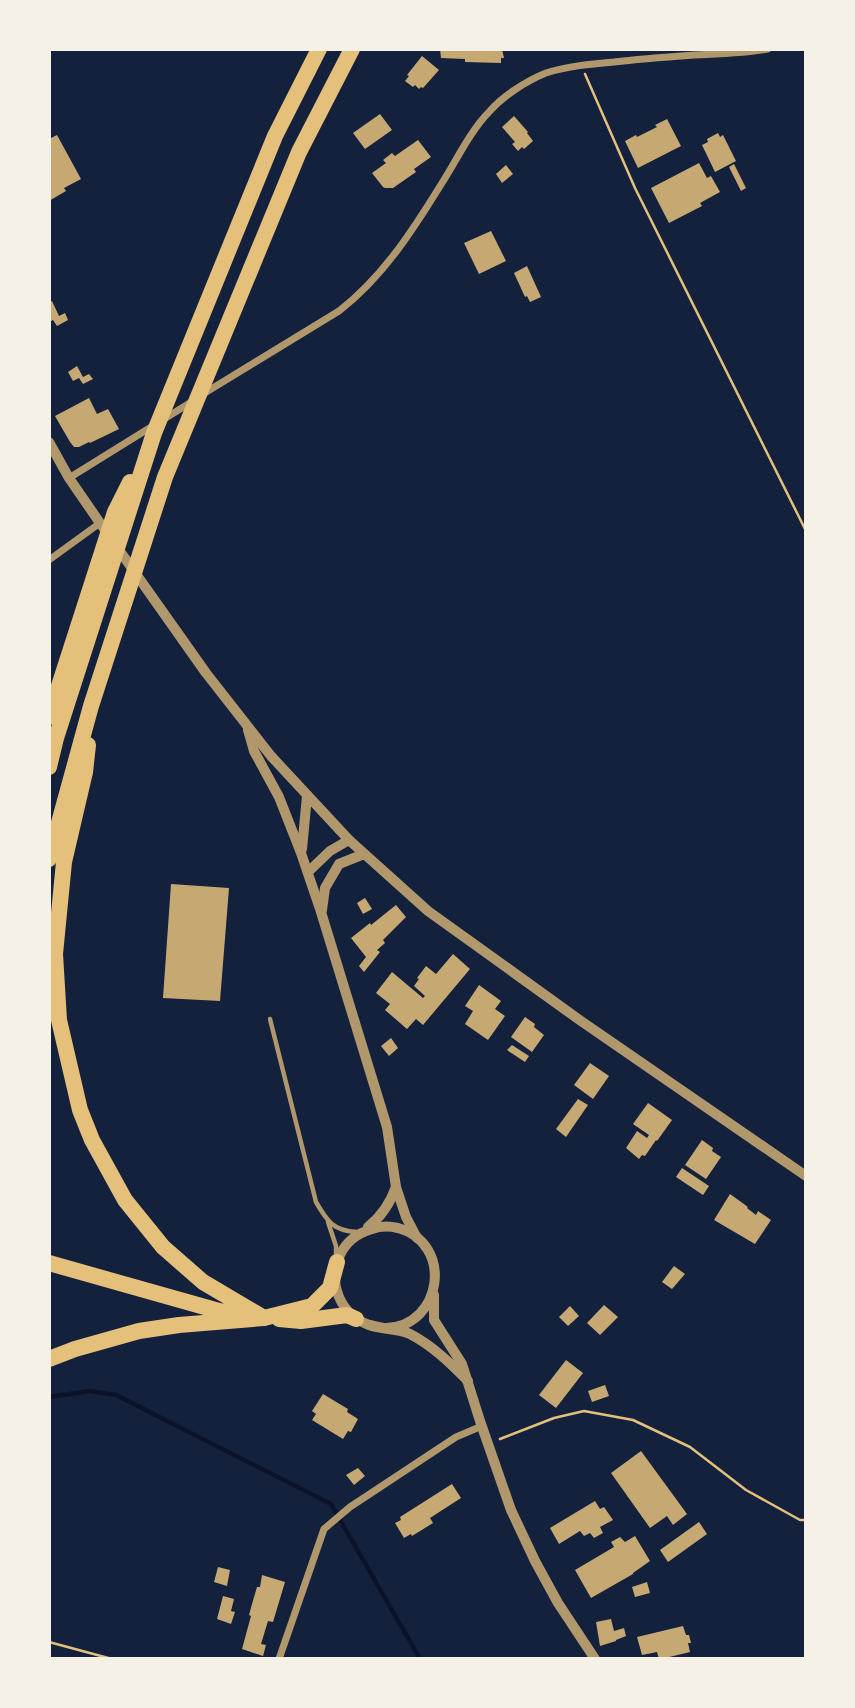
<svg xmlns="http://www.w3.org/2000/svg" width="855" height="1708" font-family="'IBM Plex Sans',sans-serif">
<style>
.lines{fill:none;stroke-linecap:round;stroke-linejoin:round}
.stream{stroke:#0b132b;stroke-width:4.5}
.building{fill:#c6a872}
.path{stroke:#e5c07b;stroke-width:2.5}
.service{stroke:#b1986c;stroke-width:4.5}
.minor{stroke:#b1986c;stroke-width:7}
.tertiary{stroke:#b1986c;stroke-width:10}
.motorway{stroke:#e5c07b;stroke-width:16}
</style>
<rect width="100%" height="100%" fill="#14213d"/>
<g class="lines">
<path class="stream" d="M49,1397L90,1391L116,1395L331,1504L420,1659"/>
</g>
<g class="building">
<path d="M440,49H502L504,58H501V63L465,62V59L441,58Z"/>
<path d="M422,56L439,70L423,88L421,87L419,89L415,85L413,87L405,81L409,76L407,75Z"/>
<path d="M380,114L392,130L365,149L353,133Z"/>
<path d="M514,116L528,132L527,133L533,141L524,149L522,147L518,151L512,144L515,142L502,127Z"/>
<path d="M667,119L681,146L638,168L625,141L636,135L637,137L657,127L655,125Z"/>
<path d="M718,133L720,137L723,135L736,161L715,172L702,145L708,142L707,139Z"/>
<path d="M57,135L81,179L64,188L66,191L49,201V139Z"/>
<path d="M418,140L431,157L414,169L416,172L393,188H385L383,187L372,173L386,163L383,160L392,153L395,156Z"/>
<path d="M699,163L707,178L711,176L720,192L700,203L702,206L669,223L651,188Z"/>
<path d="M734,164L746,188L741,191L729,167Z"/>
<path d="M506,165L513,174L502,183L496,174Z"/>
<path d="M491,231L506,261L479,274L464,243Z"/>
<path d="M527,266L541,297L530,302L527,296L525,297L514,273Z"/>
<path d="M52,301L59,316L65,313L68,320L57,326L53,320L49,322V303Z"/>
<path d="M77,366L83,377L89,374L93,379L83,384L79,378L73,381L68,372Z"/>
<path d="M89,398L97,414L108,409L119,429L90,443L89,442L79,447H74L70,442L55,416Z"/>
<path d="M171,884L229,888L220,1001L163,998Z"/>
<path d="M365,898L372,909L363,914L357,903Z"/>
<path d="M396,905L406,917L383,940L385,943L377,950L380,952L364,972L359,966L366,957L351,938L370,923L371,925Z"/>
<path d="M453,954L470,969L423,1025L416,1019L407,1029L385,1010L390,1004L376,993L392,972L423,998L425,996L414,986L419,979L417,978L426,966L436,974Z"/>
<path d="M479,985L501,1001L495,1009L505,1016L488,1040L465,1024L473,1011L465,1006Z"/>
<path d="M525,1017L535,1024L534,1027L544,1035L532,1052L511,1037Z"/>
<path d="M391,1038L398,1048L389,1056L381,1046Z"/>
<path d="M512,1045L529,1056L525,1062L507,1050Z"/>
<path d="M590,1063L609,1076L593,1099L574,1085Z"/>
<path d="M578,1099L588,1105L566,1137L556,1129Z"/>
<path d="M648,1103L672,1120L657,1141L656,1140L645,1156L642,1155L639,1159L626,1148L637,1131L647,1138L649,1135L633,1124Z"/>
<path d="M702,1140L713,1148L712,1151L721,1157L706,1179L685,1165Z"/>
<path d="M682,1168L709,1186L703,1195L676,1177Z"/>
<path d="M730,1194L748,1207L747,1208L756,1215L758,1211L771,1220L755,1244L714,1220Z"/>
<path d="M674,1266L685,1274L672,1289L662,1282Z"/>
<path d="M604,1305L618,1317L600,1335L587,1323Z"/>
<path d="M570,1306L579,1316L568,1326L559,1317Z"/>
<path d="M566,1360L583,1373L556,1408L539,1395Z"/>
<path d="M605,1385L609,1396L592,1402L588,1391Z"/>
<path d="M323,1394L348,1409L347,1412L358,1419L351,1432L348,1431L343,1439L312,1420L316,1414L312,1411Z"/>
<path d="M641,1451L687,1514L673,1525L667,1516L650,1528L611,1473Z"/>
<path d="M358,1468L365,1476L354,1485L346,1475Z"/>
<path d="M452,1484L461,1498L430,1518L433,1523L412,1536L411,1534L404,1538L395,1523L401,1520L400,1517Z"/>
<path d="M595,1501L600,1509L604,1507L613,1520L600,1527L603,1533L594,1538L590,1533L584,1536L580,1531L559,1544L550,1528Z"/>
<path d="M699,1522L707,1534L668,1562L660,1550Z"/>
<path d="M635,1536L650,1561L633,1573V1574L591,1598L575,1570L614,1547L611,1542L620,1537L625,1542Z"/>
<path d="M218,1567L230,1570L227,1586L214,1582Z"/>
<path d="M262,1575L285,1582L273,1622L268,1621L261,1644L266,1645L263,1656L242,1649L251,1616L249,1615L252,1604L257,1587H260Z"/>
<path d="M647,1582L650,1593L635,1597L632,1587Z"/>
<path d="M223,1596L234,1599L231,1611L235,1612L231,1624L217,1619Z"/>
<path d="M611,1619L614,1631L624,1628L626,1636L616,1640V1641L600,1646L596,1622Z"/>
<path d="M683,1626L686,1635H689L691,1643H688L690,1652L661,1659H659L657,1652L642,1655L637,1637Z"/>
</g>
<g class="lines">
<g class="path">
<path d="M585,74L635,188L806,531"/>
<path d="M500,1439L554,1418L584,1411L633,1420L690,1447L746,1490L800,1520H806"/>
<path d="M49,1642L112,1659"/>
</g>
<g class="service">
<path d="M270,1019L316,1202C327,1221 333,1231 357,1232"/>
<path d="M328,1222L336,1246V1254"/>
</g>
<g class="minor">
<path d="M203,394L339,311C383,277 413,230 442,183C456,161 471,130 489,112C503,96 526,81 546,73C568,66 591,64 614,62C640,59 667,57 694,55C718,54 743,53 768,49"/>
<path d="M69,478L193,401"/>
<path d="M49,560L100,523"/>
<path d="M279,1659L324,1529L350,1507L456,1437L482,1426"/>
</g>
<g class="tertiary">
<path d="M49,442L69,478L100,523L206,673L271,756L349,840L428,911L581,1021L806,1176"/>
<path d="M248,730L254,751L279,797L301,853L321,912L387,1127L396,1187L406,1217L417,1238"/>
<path d="M302,849L307,796"/>
<path d="M308,872L330,851L349,840"/>
<path d="M322,910L325,888L339,864L364,854"/>
<path d="M368,1227C382,1216 390,1204 396,1187"/>
<path d="M434,1295V1320L462,1364L480,1421L511,1510L535,1561L558,1603L595,1659"/>
<path d="M370,1325C375,1326 381,1328 386,1328C443,1326 454,1243 398,1228C389,1226 380,1226 372,1229C358,1233 346,1242 340,1255C327,1283 340,1314 369,1325C382,1330 398,1328 410,1334C433,1346 450,1363 468,1381"/>
</g>
<g class="motorway">
<path d="M49,717L115,512L130,482"/>
<path d="M88,745L85,772L64,862L55,954L59,1020L80,1110L92,1140L125,1200L163,1247L203,1282L264,1318"/>
<path d="M49,767L56,738L154,433L275,136L319,49"/>
<path d="M49,859L91,706L165,477L299,152L352,49"/>
<path d="M49,1263L219,1311L239,1314"/>
<path d="M279,1319L301,1321L347,1315L356,1319"/>
<path d="M49,1359L75,1349L139,1331L179,1325L264,1318L312,1306L330,1288L337,1262"/>
</g>
</g>
<rect width="855" height="1708" fill="none" stroke="#f6f1e7" stroke-width="102"/>
</svg>
